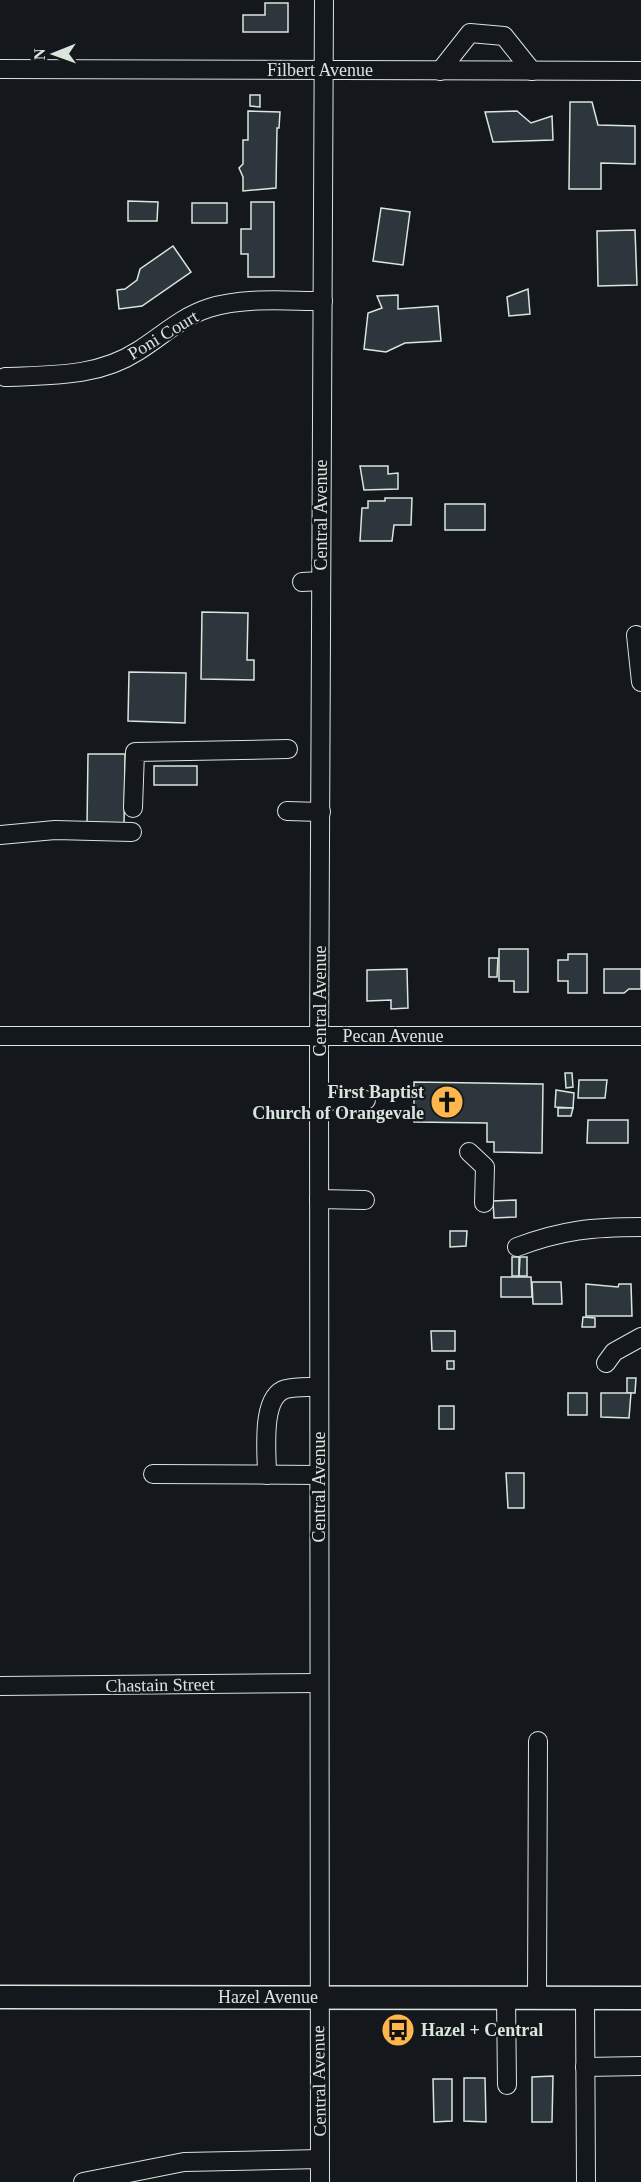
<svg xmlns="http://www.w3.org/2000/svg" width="641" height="2182" font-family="'Times New Roman',serif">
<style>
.building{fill:#2c363c;stroke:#d8e6dc;stroke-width:1.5}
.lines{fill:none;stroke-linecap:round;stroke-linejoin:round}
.minor-casing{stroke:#d8e6dc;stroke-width:20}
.major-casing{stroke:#d8e6dc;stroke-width:25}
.minor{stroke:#14181c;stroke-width:18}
.major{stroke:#14181c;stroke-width:22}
.labels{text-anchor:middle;stroke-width:4.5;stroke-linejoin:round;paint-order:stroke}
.street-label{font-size:18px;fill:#d8e6dc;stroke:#14181c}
.poi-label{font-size:18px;font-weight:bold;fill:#d8e6dc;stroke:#14181c;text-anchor:end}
</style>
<rect width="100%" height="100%" fill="#14181c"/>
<g class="building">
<path d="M265,3H288V32H243V15H265Z"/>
<path d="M250,95H260V107L250,106Z"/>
<path d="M570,102H592L598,125L635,126V164L601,163V189H569Z"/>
<path d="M248,111L280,112L279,128H277L276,188L243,191V177L239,168L243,164V140H248Z"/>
<path d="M517,111L531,123L552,116L553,140L493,142L485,112Z"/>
<path d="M128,201L158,202L157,221H128Z"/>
<path d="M251,202H274V277H248V254H241V229H251Z"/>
<rect x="192" y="203" width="35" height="20"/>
<path d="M381,208L410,212L403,265L373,261Z"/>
<path d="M635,230L637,285L598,286L597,231Z"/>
<path d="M173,246L191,272L142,306L119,309L117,290L125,289L137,280L140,269Z"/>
<path d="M528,289L530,314L509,316L507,297Z"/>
<path d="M398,295V309L438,306L441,341L405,343L386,352L364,349L368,313L382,308L377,296Z"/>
<path d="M360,466H388V474L398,473V489L364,490Z"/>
<path d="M385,498H412L411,525H394L392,541H360L362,508H368V501H385Z"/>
<rect x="445" y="504" width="40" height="26"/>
<path d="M202,612L248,613L247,660H254V680L201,679Z"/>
<path d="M129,672L186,673L185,723L128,721Z"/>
<path d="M88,754H125L124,827L87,826Z"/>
<rect x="154" y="766" width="43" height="19"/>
<path d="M499,949H528V992H514V981H499Z"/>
<path d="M568,954H587V993H568V981H558V960H568Z"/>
<path d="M489,958H498L497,977H489Z"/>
<path d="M407,969L408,1008L391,1009V1000L367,1001V970Z"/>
<path d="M604,969H641V989H629L624,993H604Z"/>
<path d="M565,1073H572L573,1087L566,1088Z"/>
<path d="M579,1080H607L605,1098H578Z"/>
<path d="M414,1082L543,1084L542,1153L494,1152V1142H487V1123L414,1122Z"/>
<path d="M556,1090L574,1093L573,1108L555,1107Z"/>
<path d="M558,1108H573L571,1116H558Z"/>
<path d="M588,1120H628V1143H587Z"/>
<path d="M516,1200V1217L494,1218L493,1201Z"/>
<path d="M450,1231H467L466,1246L450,1247Z"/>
<rect x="512" y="1257" width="7" height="19"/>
<path d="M520,1257H527V1276H519Z"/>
<path d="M501,1277H531L532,1297H501Z"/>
<path d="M532,1282H561L562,1304H533Z"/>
<path d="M586,1284L618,1287L619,1284H631L632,1316H586Z"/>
<path d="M583,1317L595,1318V1327H582Z"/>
<path d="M431,1331H455V1351H432Z"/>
<rect x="447" y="1361" width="7" height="8"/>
<path d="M627,1378H636L635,1393H627Z"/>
<rect x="568" y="1393" width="19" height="22"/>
<path d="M601,1393H631L629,1418L601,1417Z"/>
<rect x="439" y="1406" width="15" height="23"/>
<path d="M506,1473H524V1508H508Z"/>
<path d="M553,2076L552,2122H532V2077Z"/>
<path d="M464,2078H485L486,2122L464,2121Z"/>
<path d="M433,2079H452V2121L434,2122Z"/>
</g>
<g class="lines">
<defs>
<g id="minor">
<path d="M0,69L641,71"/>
<path d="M440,71L470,33L504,36L532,71"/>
<path d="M5,377C52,375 98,377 138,351C162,336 181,317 209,308C245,297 285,301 323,301"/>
<path d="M302,582L321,581"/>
<path d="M636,635L641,682"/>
<path d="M133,808L135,752L288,749"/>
<path d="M287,811L321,812"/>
<path d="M0,835L55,830L132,832"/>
<path d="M0,1036H641"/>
<path d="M319,1101L366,1100"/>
<path d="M469,1152L485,1167L484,1203"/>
<path d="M319,1199L365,1200"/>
<path d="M517,1247C562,1230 593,1227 641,1227"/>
<path d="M606,1363L614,1352L641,1337"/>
<path d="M153,1474L319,1475"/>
<path d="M267,1475C267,1453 260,1396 286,1389C296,1386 309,1387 319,1387"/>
<path d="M0,1686L319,1683"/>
<path d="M506,1997L507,2085"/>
<path d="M537,1997L538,1741"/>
<path d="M585,1998L586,2182"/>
<path d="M585,2067L641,2066"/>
<path d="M83,2182L184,2162L320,2159"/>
<path d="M320,2182L319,1055L324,0"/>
</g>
<path id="major" d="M0,1997L641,1998"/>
</defs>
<use href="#minor" class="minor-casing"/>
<use href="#major" class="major-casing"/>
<use href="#minor" class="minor"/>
<use href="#major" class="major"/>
</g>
<defs>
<symbol id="church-disc" viewBox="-11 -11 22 22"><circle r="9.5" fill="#ffb74d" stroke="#14181c"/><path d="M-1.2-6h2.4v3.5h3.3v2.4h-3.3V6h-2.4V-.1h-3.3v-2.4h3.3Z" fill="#111"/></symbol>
<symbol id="bus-disc" viewBox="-11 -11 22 22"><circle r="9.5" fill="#ffb74d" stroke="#14181c"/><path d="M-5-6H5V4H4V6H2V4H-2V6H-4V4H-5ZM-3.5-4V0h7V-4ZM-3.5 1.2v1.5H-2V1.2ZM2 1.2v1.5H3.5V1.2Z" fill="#111"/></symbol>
</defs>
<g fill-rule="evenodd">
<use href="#church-disc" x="428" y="1083" width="38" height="38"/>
<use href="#bus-disc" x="379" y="2011" width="38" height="38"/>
</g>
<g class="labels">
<g class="street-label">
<text x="320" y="76">Filbert Avenue</text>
<text transform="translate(163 335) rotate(-31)" y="6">Poni Court</text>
<text transform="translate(321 515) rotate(-90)" y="6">Central Avenue</text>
<text transform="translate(320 1001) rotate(-90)" y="6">Central Avenue</text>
<text x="393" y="1042">Pecan Avenue</text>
<text transform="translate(319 1487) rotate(-90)" y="6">Central Avenue</text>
<text transform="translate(160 1685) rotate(-1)" y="6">Chastain Street</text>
<text x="268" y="2003">Hazel Avenue</text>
<text transform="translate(319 2081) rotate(-91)" y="6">Central Avenue</text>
</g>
<g class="poi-label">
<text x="424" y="1098">First Baptist<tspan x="424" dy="21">Church of Orangevale</tspan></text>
<text x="421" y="2036" text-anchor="start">Hazel + Central</text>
</g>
</g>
<g transform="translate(54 54) rotate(269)" stroke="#14181c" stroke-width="4.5" paint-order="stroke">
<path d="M0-4.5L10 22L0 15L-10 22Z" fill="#d8e6dc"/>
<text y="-9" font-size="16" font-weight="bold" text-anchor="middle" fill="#d8e6dc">N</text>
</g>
</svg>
